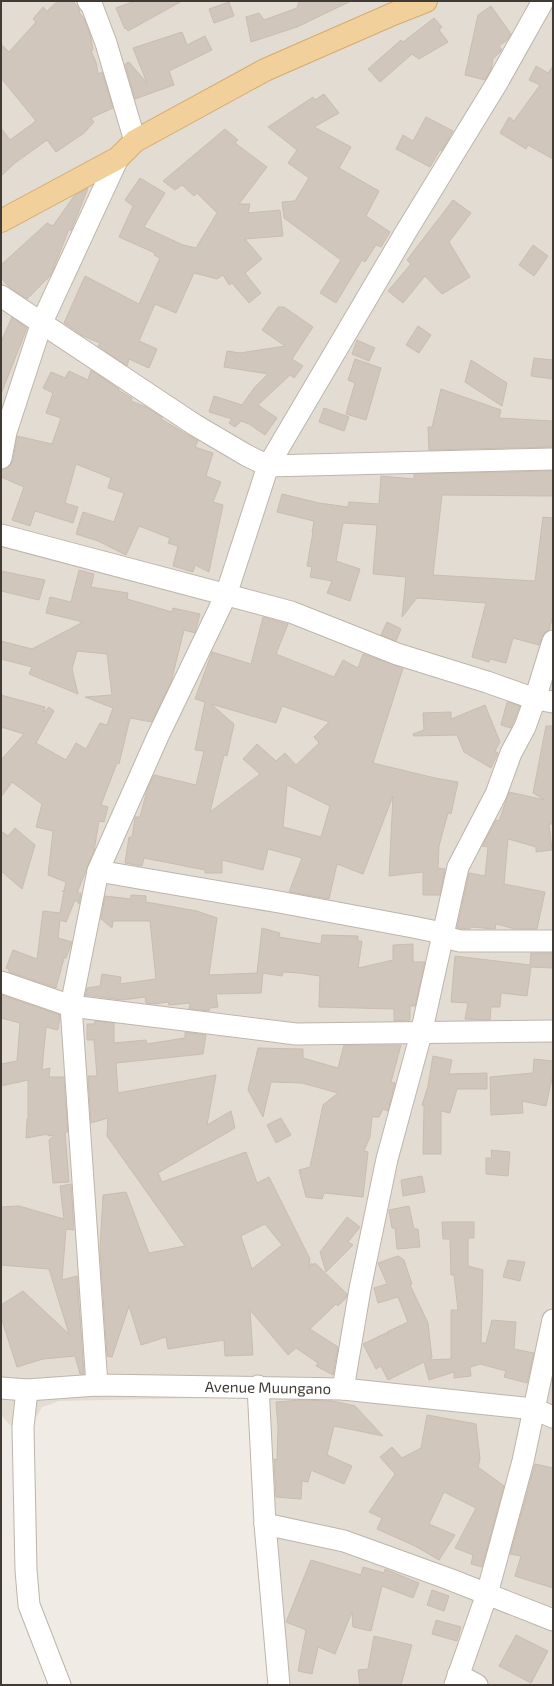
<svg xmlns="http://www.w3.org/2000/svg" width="554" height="1686" font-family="'Exo 2',sans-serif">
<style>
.residential{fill:#e3dcd3}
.building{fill:#d0c6bb;stroke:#cabdaf;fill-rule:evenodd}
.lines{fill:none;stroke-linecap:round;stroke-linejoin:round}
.minor-casing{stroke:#bdb5ab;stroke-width:23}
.major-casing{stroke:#d5ab6d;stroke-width:24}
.minor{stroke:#fff;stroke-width:21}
.major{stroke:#f2d09b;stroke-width:22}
.labels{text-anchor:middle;stroke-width:3;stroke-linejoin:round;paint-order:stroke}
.street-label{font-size:15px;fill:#413b35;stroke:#fff}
</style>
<rect width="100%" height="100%" fill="#f0ebe4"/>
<path class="residential" d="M1,1H553V1685H273L251,1397L59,1401L42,1407L33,1423L23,1427L10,1425L1,1415Z"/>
<g class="building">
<path d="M58,1H73L80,10L79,12L85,20L90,34L93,50L91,51L96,62L98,74L102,72L113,108L91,118L94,122L84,133L56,152L47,140L15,163L1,176V128L10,140L36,121L1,78V44L9,52L36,22L33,19L43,7L47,11Z"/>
<path d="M135,1H182L128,31L126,28L125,29L116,8Z"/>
<path d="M299,1H351L297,27L251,42L246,17L259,13L264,20L297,8Z"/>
<path d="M229,2L234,16L214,23L209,9Z"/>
<path d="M491,6L511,34L507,40L499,46L502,50L493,59L491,70L485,80L465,75L478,15Z"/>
<path d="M434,18L442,27L439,30L448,42L419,59L412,54L380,82L368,69L401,40L403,42Z"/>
<path d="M182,32L187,45L205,36L212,50L169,71L174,85L135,99L125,64L129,62L147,83L133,48Z"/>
<path d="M536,66L548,73L553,66V159L528,145L526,149L500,133L509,117L514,121L540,85L529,80Z"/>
<path d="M324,94L339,113L314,127L351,147L339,168L379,191L366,216L390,232L381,247L376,245L365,262L362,260L336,303L320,293L341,260L284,218L282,202L295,201L309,178L288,163L297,150L268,127L313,97L315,100Z"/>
<path d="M426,117L453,131L442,151L440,150L430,167L396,149L403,135L413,141Z"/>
<path d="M225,129L238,140L235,143L267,167L239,204H250L248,213L280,210L283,236L245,239L262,259L245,273L261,293L249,303L232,283L229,285L223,275L217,279L194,273L176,313L155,304L139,341L157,349L149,368L129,359L127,366L98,346L100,343L81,335L64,323L85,276L139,304L160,258L154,255L155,253L119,237L133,206L125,200L140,178L165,193L144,227L183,245L196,248L217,213L197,193L194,196L182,185L175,190L163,181Z"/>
<path d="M88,188L71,231L69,229L51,275L27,299L9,287L1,278V265L47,223L53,226L74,196Z"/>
<path d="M453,200L471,213L449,242L470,277L442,294L425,276L403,303L388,291L411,264L407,260Z"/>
<path d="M533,245L548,256L534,276L519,265Z"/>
<path d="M278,307H284L313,327L292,359L303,366L294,378L290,375L258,405L277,418L265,435L249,424L241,421L235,427L229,423L232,419L209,412L214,396L242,405L254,388L268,374L224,367L227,351L240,353L285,346L262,330Z"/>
<path d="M12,317L27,328L1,394V342Z"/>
<path d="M418,326L431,335L419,353L406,345Z"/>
<path d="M357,340L375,348L369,361L352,354Z"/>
<path d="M534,358L553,360V379L531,376Z"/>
<path d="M355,359L381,368L366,420L346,414L355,383L348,380Z"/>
<path d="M471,360L507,383L502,406L465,382Z"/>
<path d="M91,370L119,389L118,390L132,398L131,401L146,407L162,417L161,419L198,441L195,447L213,453L206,476L221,482L213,502L223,505L209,572L195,565L193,572L173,566L178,546L168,543L170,538L139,526L126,555L98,541L76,534L83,512L114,522L124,493L108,488L111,478L76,464L65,503L78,507L73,523L35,511L30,526L12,520L24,487L1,477V470L5,469L10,466L13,460L17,436L52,444L61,418L46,413L53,393L43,388L51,372L65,378L69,371L88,380Z"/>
<path d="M441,389L501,410L499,418L553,421V447L429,450L428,427H432Z"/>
<path d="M324,408L349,417L344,431L319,422Z"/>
<path d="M553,471V496L442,495L433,575L535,581L543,517L553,518V616L549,630L545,632L539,645L513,638L506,663L490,659L489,662L472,657L486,603L417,598L402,617L406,577L373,574L377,525L343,523L336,561L360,569L350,601L327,593L332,581L310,577L312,567L307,566L313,532H312L314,521L277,512L282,494L319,503L348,507L349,502L379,504L381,476L414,479V474Z"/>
<path d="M79,570L94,574L91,587L128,593L127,599L172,612L173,608L200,614L195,633L184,630L171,682L152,722L130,718L119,764L117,763L101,805L108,807L104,822L99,821L94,851L77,893H81L79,904L75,900L66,922L60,920L58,938L72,942L66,958H64L56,988L9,972V969L6,968L13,950L37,959L43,911L60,913L64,892L62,891H64L66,882L48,875L53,831L36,827L42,804L12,782L1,797V760L24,734L1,727V695L45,707L43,713L49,707L54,711L36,743L66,760L76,743L86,749L100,723L107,725L113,708L85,697L112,695L107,654L77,651L72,669L78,694L29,674L32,667L1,659V641L32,649L83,622L46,613L50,597L71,602Z"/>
<path d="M1,571L45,580L39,600L1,591Z"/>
<path d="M263,617L288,624L276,654L334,677L343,660L358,668L363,654L403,668L373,763L435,778L458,782L451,814L448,813L439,846L438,868L445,869L440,895H423V872L389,876L393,796L363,874L337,864L329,899L289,892L302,858L268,849L263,870L222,860V873H205V870L144,858L142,866L125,863L129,837H132L135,818V817H140L147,790L154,775L196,785L204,751L195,750L205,702L195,699L212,652L251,664ZM211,704L276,723L282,706L329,722L314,737L319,743L296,765L285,753L276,761L257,744L243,759L260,774L210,812L224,755L227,756L234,724ZM287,785L330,806L321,837L283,827Z"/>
<path d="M387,622L401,629L396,641L381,635Z"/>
<path d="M507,702L520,706L511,728L501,725Z"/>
<path d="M485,705L500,742L495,751L498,753L491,768L464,752L457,735L414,736L413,734L424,730L423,713L451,712V719Z"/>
<path d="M546,726H553V824H549L552,850L536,852V847L508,839L504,884L545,892L537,929H515L496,924L495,929L471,927L470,929L457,928L469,873L485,876L488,847L482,846L496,820L499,821L509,792L545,800L533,793Z"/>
<path d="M15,828L35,845L22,889L1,871V831L8,836Z"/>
<path d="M131,895L146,896V902L197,911L217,918L209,975L258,973H257L262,928L280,933L279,937L321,944L322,935L358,936V941H362L358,968L393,960V945L413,944V962H425L415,1006H410V1020L394,1021V1009L319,1007L320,976L299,973L283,972L282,976L263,973L261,993L216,994L218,1007L210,1008L209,1011L189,1009L190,1003L169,1005L168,1002L155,1004L146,1003L145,997L122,1000L85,995L87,988L100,986L102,974L121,977L120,984L156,979L150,921H113L112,928L101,919L105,896L131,899Z"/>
<path d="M531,953H553V968L531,967L527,996L501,993L500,1007H491L490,1020L465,1019L468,1003L451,1002L455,956L530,965Z"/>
<path d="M2,995L60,1015L58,1030L46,1027L42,1070L50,1068L49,1077H64L68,1132H65L69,1182L53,1183L49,1140L54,1135L48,1136V1134L26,1138L27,1119L28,1118V1080L1,1086V1064L17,1061L20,1023L1,1018Z"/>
<path d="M95,1021L114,1023V1043L146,1040L147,1044L185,1038V1032L206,1035L203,1054L116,1063L118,1093L216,1075L207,1125L231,1111L235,1128L158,1173L162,1182L246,1152L257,1183L269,1177L310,1259L309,1267L312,1263L313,1265L315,1263L347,1294L346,1298L338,1306L336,1304L310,1329L338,1347L333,1375L316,1366L318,1363L296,1348L288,1355L250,1310L253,1355L225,1356L224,1340L168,1349L166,1337L141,1345L129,1306L112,1357L107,1356L100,1249L103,1195L126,1192L149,1253L185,1246L107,1136L108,1118L91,1123L88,1076H97L94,1040H87V1024H94ZM265,1224L282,1245L252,1269L241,1236Z"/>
<path d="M344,1045H401L391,1082L395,1083L388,1111L383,1109L379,1117H372L370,1137L364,1151L368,1152L363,1197L324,1193L322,1199L306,1197L299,1170L310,1167L323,1105L338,1093L302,1083L271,1082L263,1117L248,1090L258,1048L303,1049V1058L338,1068Z"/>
<path d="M433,1056L452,1060L449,1074L487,1073V1089H457L450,1113L441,1111V1154H423L424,1106L422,1105L428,1086Z"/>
<path d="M534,1059L553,1061V1074L546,1106L522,1101L523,1113L491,1115L490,1077L533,1073Z"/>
<path d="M281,1118L291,1135L276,1143L267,1125Z"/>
<path d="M491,1150L510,1152L508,1176L486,1174V1158H492Z"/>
<path d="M422,1176L425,1192L403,1196L401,1180Z"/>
<path d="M71,1184L74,1230L66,1229L62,1280L77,1276L84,1374H80L75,1356L43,1359L17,1367L1,1317V1305L23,1291L69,1334L49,1269L1,1265V1207L19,1206L64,1219L60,1186Z"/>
<path d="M409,1206L414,1229H418L420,1247L397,1249L395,1228H392L389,1210Z"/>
<path d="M347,1217L360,1227L348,1242L353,1245L326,1272L320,1252Z"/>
<path d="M442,1222H474V1238H468V1266L483,1270L481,1343H486L492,1320L516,1322L514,1349L534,1353L527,1383L504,1377L506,1371L480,1364L470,1367L471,1376L454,1378V1372L429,1380L424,1362L388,1380L381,1366L376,1369L363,1344L386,1333L388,1335L387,1332L408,1322L398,1297L378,1303L374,1288L387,1284L378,1263L398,1256L404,1260L412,1284L410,1285L428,1323L432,1358L428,1360L451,1359V1310H458L454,1275H451L450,1239H443Z"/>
<path d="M508,1260L525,1262L520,1281L503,1277Z"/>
<path d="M300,1400L333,1401L355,1406L383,1436L334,1426L327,1455L352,1466L344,1484L311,1470L308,1482L302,1481L301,1499L276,1497L274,1459L277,1460L278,1427L276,1402Z"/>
<path d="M427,1415L476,1424L480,1459L478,1467L504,1486L482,1567L471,1564L473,1555L455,1548L476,1508L444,1492L429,1524L455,1535L439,1560L415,1546L377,1529L382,1518L369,1512L395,1474L380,1457L392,1447L402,1458L421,1448Z"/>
<path d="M535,1464L553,1468V1588L515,1576L521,1556L510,1554Z"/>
<path d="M311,1560L361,1575L363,1567L384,1573L385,1569L419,1583L413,1598L382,1586L371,1631L353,1627L352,1612L335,1654L318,1647L312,1674L298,1671L306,1630L286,1622Z"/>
<path d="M432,1590L449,1596L444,1611L427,1605Z"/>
<path d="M436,1620L461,1627L457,1641L432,1634Z"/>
<path d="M516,1635L548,1651L531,1683L499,1666Z"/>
<path d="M374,1636L412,1645L401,1685H360L358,1670L368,1669Z"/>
</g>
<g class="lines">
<defs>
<g id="minor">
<path d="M88,1L92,6L106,43L135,141"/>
<path d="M1,296L195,425L246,455L268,466L553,459"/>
<path d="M1,458L6,432L42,322L118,158"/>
<path d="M1,535L291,612L397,654L487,682L535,699L553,702"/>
<path d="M98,871L279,902L413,927L442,933L452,939L460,941H553"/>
<path d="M1,982L71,1006L296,1034L553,1031"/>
<path d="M97,1385L71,1006L98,871L158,736L226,595L268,466L407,230L497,83L543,1"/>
<path d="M258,1386L265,1524L279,1685"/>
<path d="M1,1388L27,1390L97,1385L343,1389L534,1409L553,1417"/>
<path d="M343,1389L360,1289L387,1159L421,1034L458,867L496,794L511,753L525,727L535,699L553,641"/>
<path d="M27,1390L23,1427L26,1570L29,1605L60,1685"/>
<path d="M265,1524L344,1541L449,1579L553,1620"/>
<path d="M458,1675L477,1685"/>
<path d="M455,1685L487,1594L523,1461L553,1320"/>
</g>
<path id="major" d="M1,221L118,158L135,141L265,70L393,14L426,1"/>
</defs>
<use href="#minor" class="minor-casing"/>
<use href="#major" class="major-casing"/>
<use href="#minor" class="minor"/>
<use href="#major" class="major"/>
</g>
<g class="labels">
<g class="street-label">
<text transform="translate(268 1388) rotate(1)" y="5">Avenue Muungano</text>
</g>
</g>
<rect width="554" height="1686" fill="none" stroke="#413b35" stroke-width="4"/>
</svg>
